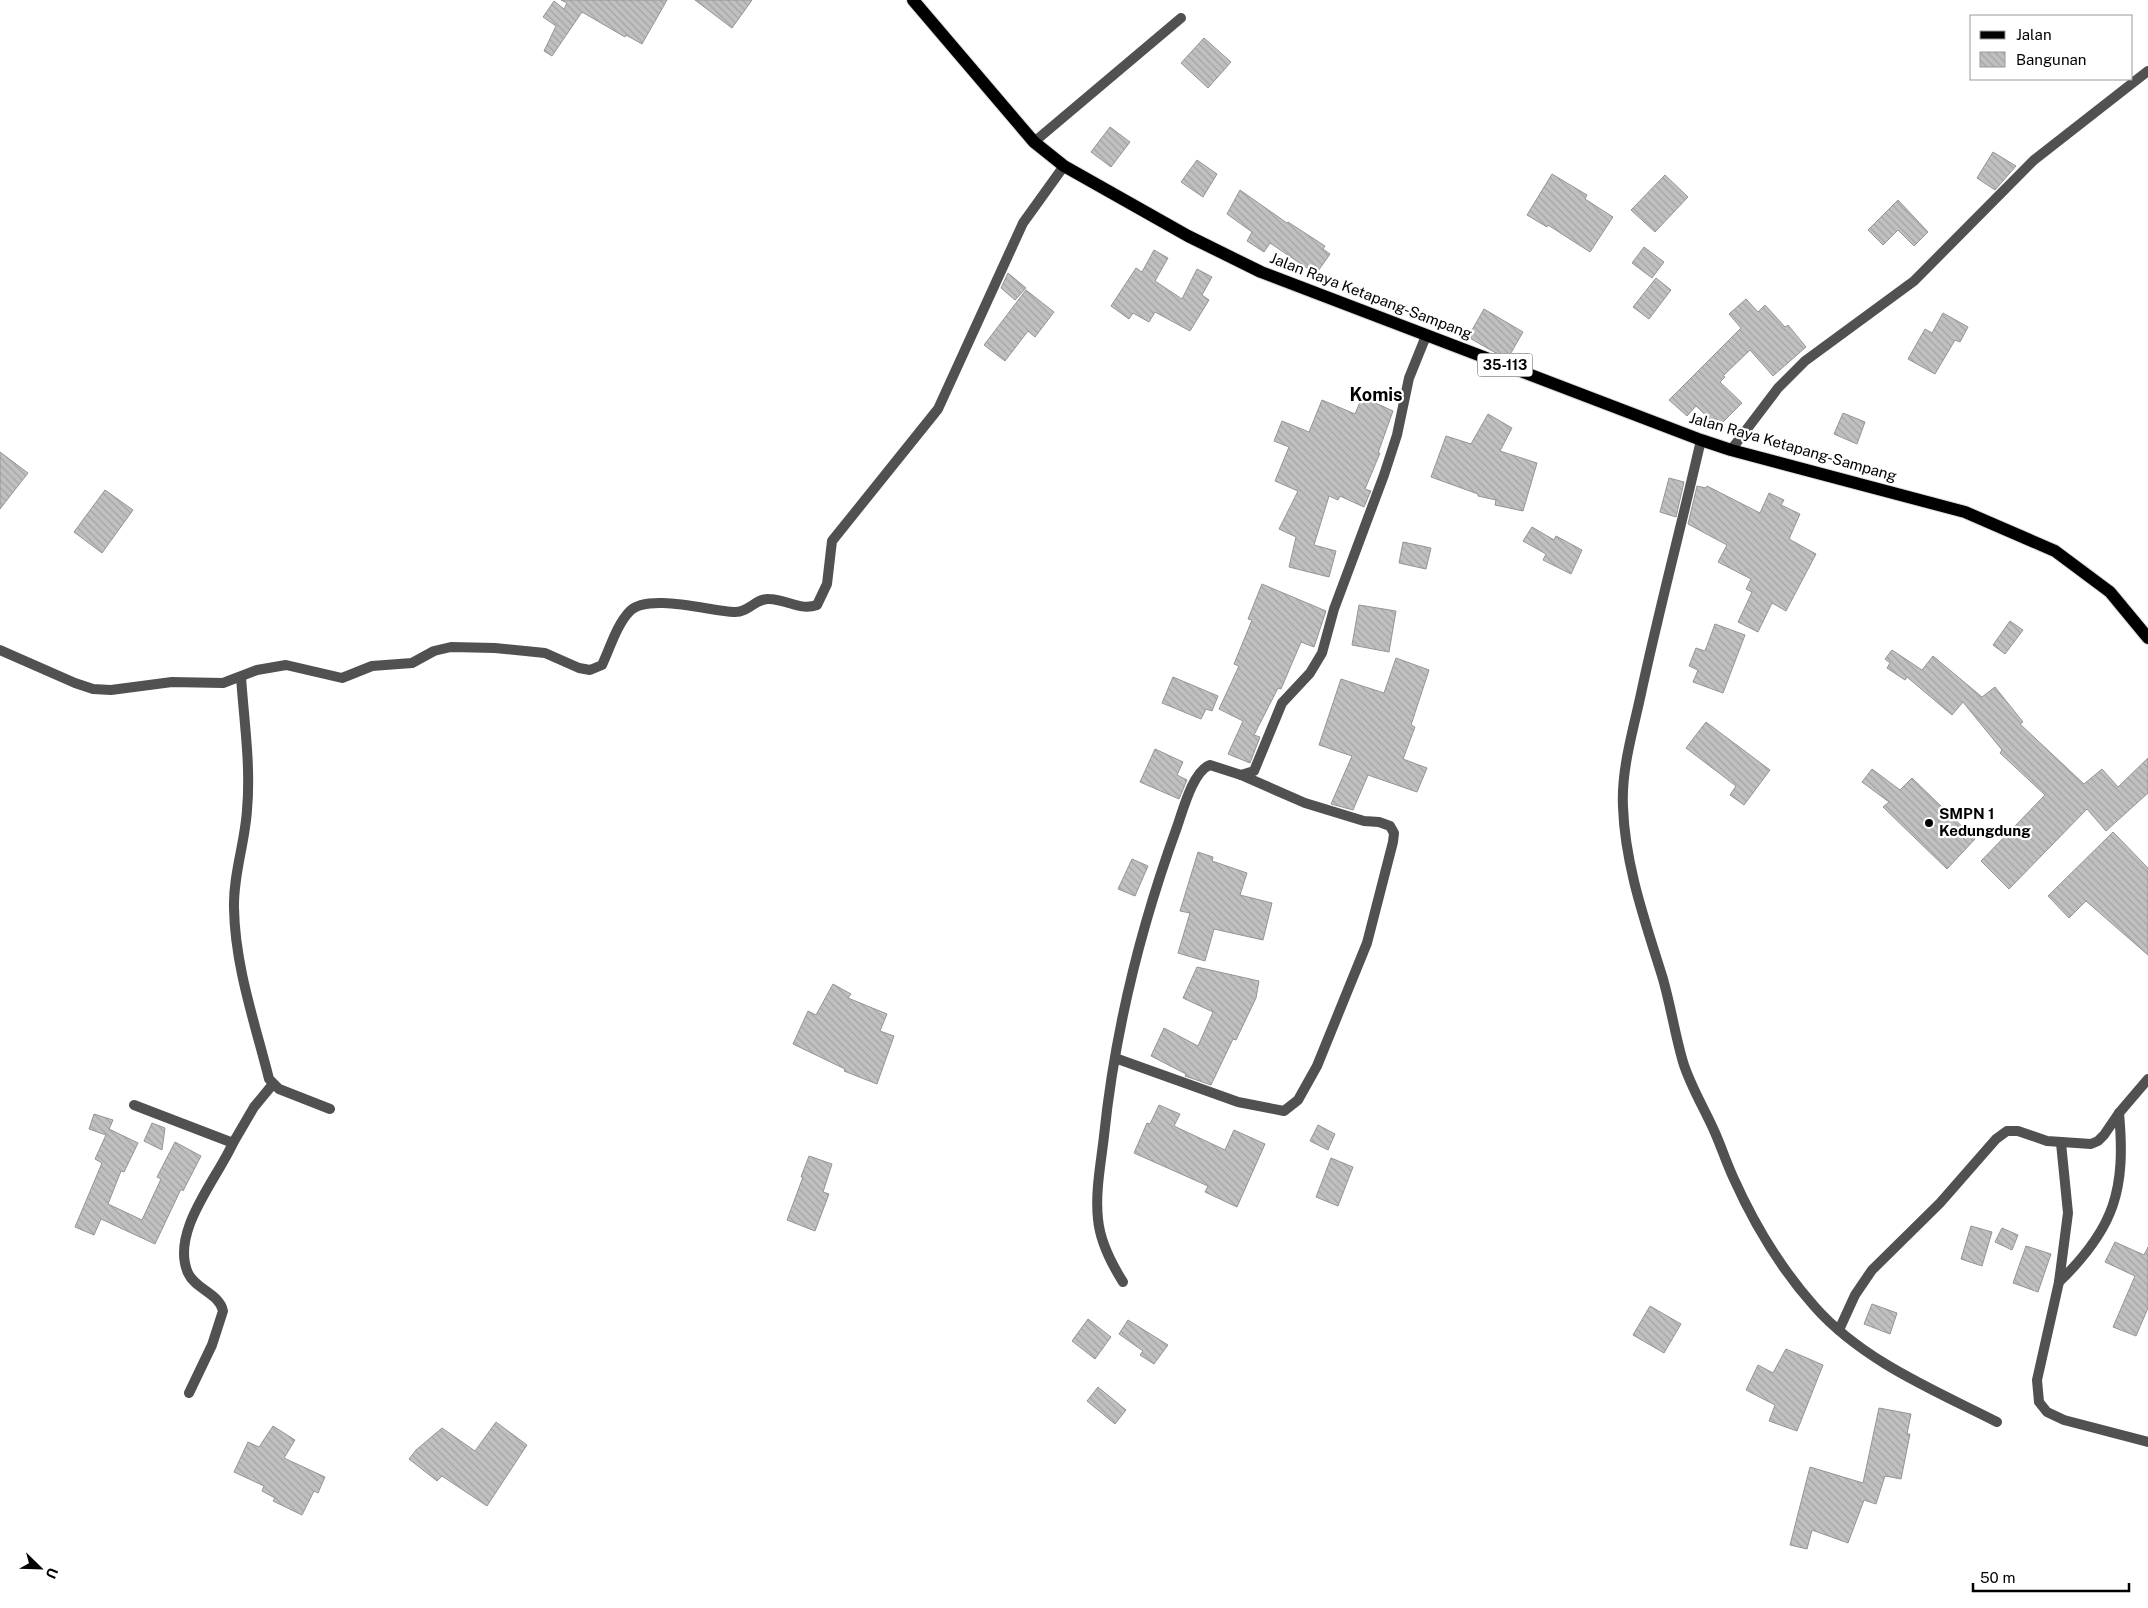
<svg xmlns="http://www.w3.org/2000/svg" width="2148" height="1608" font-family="'Public Sans',sans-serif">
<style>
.building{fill:url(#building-back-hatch);stroke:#959595}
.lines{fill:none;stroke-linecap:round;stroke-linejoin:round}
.primary-casing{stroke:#dbdbdb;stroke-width:14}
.street{stroke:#515151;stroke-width:10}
.primary{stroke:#000;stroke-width:12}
.poi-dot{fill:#000;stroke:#fff;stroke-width:2}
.labels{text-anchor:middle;stroke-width:4.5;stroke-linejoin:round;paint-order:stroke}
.shield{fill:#fff;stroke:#4c4c4c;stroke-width:1}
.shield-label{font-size:14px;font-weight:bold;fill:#000}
.street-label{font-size:15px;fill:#000;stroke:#fff}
.poi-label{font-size:15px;font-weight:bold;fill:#000;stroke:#fff;text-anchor:start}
.quarter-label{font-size:18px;font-weight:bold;fill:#000;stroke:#fff}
</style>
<defs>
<pattern id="building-back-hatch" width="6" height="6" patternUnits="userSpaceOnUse" patternTransform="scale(1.25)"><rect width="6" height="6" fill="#c0c0c0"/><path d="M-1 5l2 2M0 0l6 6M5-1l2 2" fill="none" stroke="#a3a3a3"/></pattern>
</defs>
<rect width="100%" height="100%" fill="#fff"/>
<g class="building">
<path d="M561,0H667L642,44L626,35L625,37L582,12L552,56L544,51L556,26L543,17L554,1L564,9L567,3Z"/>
<path d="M695,0H752L732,28Z"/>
<path d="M1204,38L1231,62L1208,88L1181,63Z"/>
<path d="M1110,127L1130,142L1111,167L1091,152Z"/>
<path d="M1993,152L2016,166L1995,190L1977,178Z"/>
<path d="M1197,160L1217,174L1203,197L1181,182Z"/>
<path d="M1552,174L1587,195L1585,199L1613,217L1590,252L1548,225L1547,227L1527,215Z"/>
<path d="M1665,175L1688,197L1655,232L1631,210Z"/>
<path d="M1240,190L1287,223L1288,222L1325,246L1323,249L1330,254L1316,274L1270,243L1264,252L1247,241L1252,232L1227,214Z"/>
<path d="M1898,200L1928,232L1914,246L1898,230L1883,245L1868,230Z"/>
<path d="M1644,247L1664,262L1652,278L1632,263Z"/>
<path d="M1154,250L1168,258L1155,281L1182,299L1197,269L1212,277L1202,295L1209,300L1190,331L1155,312L1149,322L1133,313L1129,319L1111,306L1136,268L1142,272Z"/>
<path d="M1008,273L1026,288L1015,300L1001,288Z"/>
<path d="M1656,278L1671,290L1649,319L1633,307Z"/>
<path d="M1026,290L1054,312L1035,337L1028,331L1005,361L984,345Z"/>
<path d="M1746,299L1758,312L1765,305L1785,327L1788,325L1806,347L1773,376L1750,350L1723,376L1725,377L1720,382L1742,403L1718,427L1696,406L1687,416L1669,400L1741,328L1729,314Z"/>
<path d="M1484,309L1523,332L1508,358L1494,352L1468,337Z"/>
<path d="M1943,313L1968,327L1960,342L1955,340L1935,374L1908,359L1925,329L1932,333Z"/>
<path d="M1362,397L1393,411L1378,453H1380L1365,489L1371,491L1369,495L1364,507L1340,496L1338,500L1329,496L1314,545L1336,551L1329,577L1289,567L1296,537L1279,529L1298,491L1275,481L1289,447L1274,441L1282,421L1309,432L1322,400L1355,414Z"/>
<path d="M1843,413L1865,422L1857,444L1834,434Z"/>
<path d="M1488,414L1512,428L1500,451L1537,463L1523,511L1495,505L1496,500L1478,496V494L1431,477L1446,436L1471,444Z"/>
<path d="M0,452L28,473L0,509Z"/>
<path d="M1669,478L1684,482L1676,517L1660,512Z"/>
<path d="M1697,486L1706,488L1707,486L1760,513L1769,493L1784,500L1781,505L1800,514L1789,539L1816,554L1786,611L1772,603L1758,632L1738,622L1752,592L1746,589L1751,579L1718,562L1727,545L1688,524Z"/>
<path d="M105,490L133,510L102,553L74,532Z"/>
<path d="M1532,527L1554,540L1556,536L1582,550L1571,574L1543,560L1546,554L1523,541Z"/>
<path d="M1403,542L1431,548L1426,569L1399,563Z"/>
<path d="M1262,584L1326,611L1314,647L1301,642L1281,689L1278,688L1254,735L1260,737L1250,763L1228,754L1243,721L1219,709L1239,666L1234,664L1252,620L1248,619Z"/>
<path d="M1359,605L1396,611L1389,652L1352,645Z"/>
<path d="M2010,621L2023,630L2005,654L1993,645Z"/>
<path d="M1715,624L1745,635L1723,693L1693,682L1698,670L1689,666L1696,648L1705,651Z"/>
<path d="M1892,650L1922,670L1933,656L1982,697L1995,687L2023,722L2020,724L2084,784L2102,769L2118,787L2148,758V793L2106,831L2087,809L2009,889L1981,861L2045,795L2000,753L2002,750L1963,702L1952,715L1907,677L1905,680L1887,668L1890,663L1885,659Z"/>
<path d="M1396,658L1429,670L1411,725L1415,727L1403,759L1427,768L1417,792L1368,775L1353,810L1331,804L1352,756L1319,745L1341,679L1384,693Z"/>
<path d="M1173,677L1218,696L1212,711L1206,709L1201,719L1162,703Z"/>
<path d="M1706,722L1770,770L1744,805L1730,795L1736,786L1686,748Z"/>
<path d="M1155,749L1183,762L1177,775L1187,780L1179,799L1140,782Z"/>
<path d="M1872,769L1900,790L1912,778L1975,839L1947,869L1883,807L1889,802L1862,782Z"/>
<path d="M2113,832L2148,868V955L2086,901L2069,918L2048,896Z"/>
<path d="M1198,852L1213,857L1212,861L1247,873L1240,895L1272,903L1263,940L1214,929L1205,961L1178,953L1190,913L1180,911Z"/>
<path d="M1132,859L1148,866L1135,896L1118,889Z"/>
<path d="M1197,967L1259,981L1256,998L1236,1040L1233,1039L1211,1085L1185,1076L1186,1074L1151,1056L1164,1028L1198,1046L1213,1012L1183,998Z"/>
<path d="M833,984L851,994L848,998L887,1014L880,1031L894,1036L877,1084L844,1071L845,1069L793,1044L808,1011L816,1015Z"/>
<path d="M1159,1105L1180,1114L1174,1126L1225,1150L1234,1130L1265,1144L1237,1207L1205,1192L1208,1186L1134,1153L1147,1123L1150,1124Z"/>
<path d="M94,1114L113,1120L109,1129L138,1143L124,1172L121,1171L108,1204L142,1220L161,1179L157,1177L175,1142L201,1156L183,1191L181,1189L155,1244L101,1219L94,1235L75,1227L102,1163L95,1159L106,1135L89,1129Z"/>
<path d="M152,1123L165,1128L162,1150L144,1141Z"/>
<path d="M1318,1125L1335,1134L1328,1150L1310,1141Z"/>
<path d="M809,1156L832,1164L823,1192L829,1194L815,1231L787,1220L803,1177H801Z"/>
<path d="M1331,1158L1353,1167L1338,1206L1316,1197Z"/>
<path d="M1971,1226L1992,1232L1982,1266L1961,1259Z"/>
<path d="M2002,1228L2018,1235L2012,1250L1995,1242Z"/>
<path d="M2115,1242L2144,1255L2148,1247V1308L2136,1336L2113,1327L2135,1276L2105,1262Z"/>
<path d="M2026,1246L2051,1254L2038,1292L2013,1283Z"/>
<path d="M1872,1304L1897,1313L1890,1334L1864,1324Z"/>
<path d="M1650,1306L1681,1324L1664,1353L1633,1335Z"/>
<path d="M1088,1319L1111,1337L1095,1359L1072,1341Z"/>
<path d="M1128,1320L1168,1345L1154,1364L1140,1355L1143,1351L1119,1334Z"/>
<path d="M1786,1349L1823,1365L1797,1431L1769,1421L1775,1405L1746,1390L1758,1365L1773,1373Z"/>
<path d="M1098,1387L1126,1410L1115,1424L1087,1401Z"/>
<path d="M1879,1408L1911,1414L1907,1434H1910L1901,1479L1885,1476L1876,1504L1864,1500L1848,1543L1812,1530L1807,1549L1790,1545L1810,1467L1863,1483Z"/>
<path d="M496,1422L527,1445L487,1506L442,1476L437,1481L409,1459L416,1450L442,1428L475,1451Z"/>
<path d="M273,1426L295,1440L284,1458L325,1477L318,1493L314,1491L302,1515L273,1501L275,1498L262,1491L264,1486L234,1472L248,1442L259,1447Z"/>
</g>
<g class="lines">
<defs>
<path id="primary" d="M913,0L1034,142L1064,166L1188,236L1261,272L1701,440L1731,450L1965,512L2055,551L2110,592L2148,638"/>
</defs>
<use href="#primary" class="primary-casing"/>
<g class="street">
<path d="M1034,142L1181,18"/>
<path d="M1701,440C1682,523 1660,606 1642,689C1634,728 1621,768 1623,807C1625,866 1646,924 1663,979C1671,1007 1675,1035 1683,1062C1691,1088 1706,1111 1716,1135C1722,1149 1727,1164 1733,1177C1754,1224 1781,1269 1815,1307C1863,1361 1934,1390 1997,1422"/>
<path d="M1731,450L1778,388L1805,361L1914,281L2034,160L2148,71"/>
<path d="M0,650L75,683L93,689L111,690L172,682L223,683L257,670L286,665L342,678L372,666L412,663L434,651L451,647L495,648L545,653L579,668L590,670L602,665C610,648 617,624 630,611C648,593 710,611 734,612C748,613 756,598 769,599C785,599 800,611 817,605L827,584L832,541L938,409L1023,223L1064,166"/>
<path d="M241,677C244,721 251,766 247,810C245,843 233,875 234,908C235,967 255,1023 269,1079L279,1089L330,1109"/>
<path d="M1115,1058L1238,1102L1284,1111L1298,1100L1317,1066L1367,943L1393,842L1394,833L1390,826L1379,822L1364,821L1305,803L1241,775"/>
<path d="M134,1105L233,1143L254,1107L273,1084"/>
<path d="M2061,1143L2068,1213L2059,1282L2037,1380L2039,1402L2047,1412L2064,1420L2148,1442"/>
<path d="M1123,1282C1111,1263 1100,1242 1098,1219C1095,1192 1101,1163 1104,1136C1115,1030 1141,926 1177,827C1183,810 1193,771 1210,765L1241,775L1254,771L1282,703L1310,673L1322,653L1334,609L1384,475L1397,435L1409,378L1426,336"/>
<path d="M2059,1282C2115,1228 2126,1189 2119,1113"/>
<path d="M1839,1330L1855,1295L1872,1270L1940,1203L1996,1139L2007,1131H2018L2047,1141L2091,1144L2098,1141L2104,1135L2119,1113L2148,1079"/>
<path d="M189,1393L212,1345L223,1311C220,1294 195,1289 188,1273C170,1232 217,1179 233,1143"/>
</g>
<use href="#primary" class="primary"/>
</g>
<circle class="poi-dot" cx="1929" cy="823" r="5"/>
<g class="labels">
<rect class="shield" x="1477.5" y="353.5" width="55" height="23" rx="4"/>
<g class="shield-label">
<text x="1505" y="370">35-113</text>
</g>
<g class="street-label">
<text transform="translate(1371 296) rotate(21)" y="5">Jalan Raya Ketapang-Sampang</text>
<text transform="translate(1793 447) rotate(16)" y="5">Jalan Raya Ketapang-Sampang</text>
</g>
<g class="poi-label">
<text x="1939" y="819">SMPN 1<tspan x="1939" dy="17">Kedungdung</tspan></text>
</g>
<g class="quarter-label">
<text x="1376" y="401">Komis</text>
</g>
</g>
<rect x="1970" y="15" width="162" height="65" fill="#ffffff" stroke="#999999"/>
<rect x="1980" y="31" width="25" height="8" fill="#000000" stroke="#999999"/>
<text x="2016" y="40" font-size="15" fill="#000000">Jalan</text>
<rect x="1980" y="52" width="25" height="15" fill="url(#building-back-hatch)" stroke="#999999"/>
<text x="2016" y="65" font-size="15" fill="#000000">Bangunan</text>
<g transform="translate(40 1568) rotate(113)" stroke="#ffffff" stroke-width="4" paint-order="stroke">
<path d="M0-4L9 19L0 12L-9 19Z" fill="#000000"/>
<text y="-8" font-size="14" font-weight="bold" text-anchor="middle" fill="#000000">U</text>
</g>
<path d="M1973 1583v8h156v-8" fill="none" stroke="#000000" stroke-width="2.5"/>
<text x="1980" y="1583" font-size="15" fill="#000000" stroke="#ffffff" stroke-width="4" paint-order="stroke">50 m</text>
</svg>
